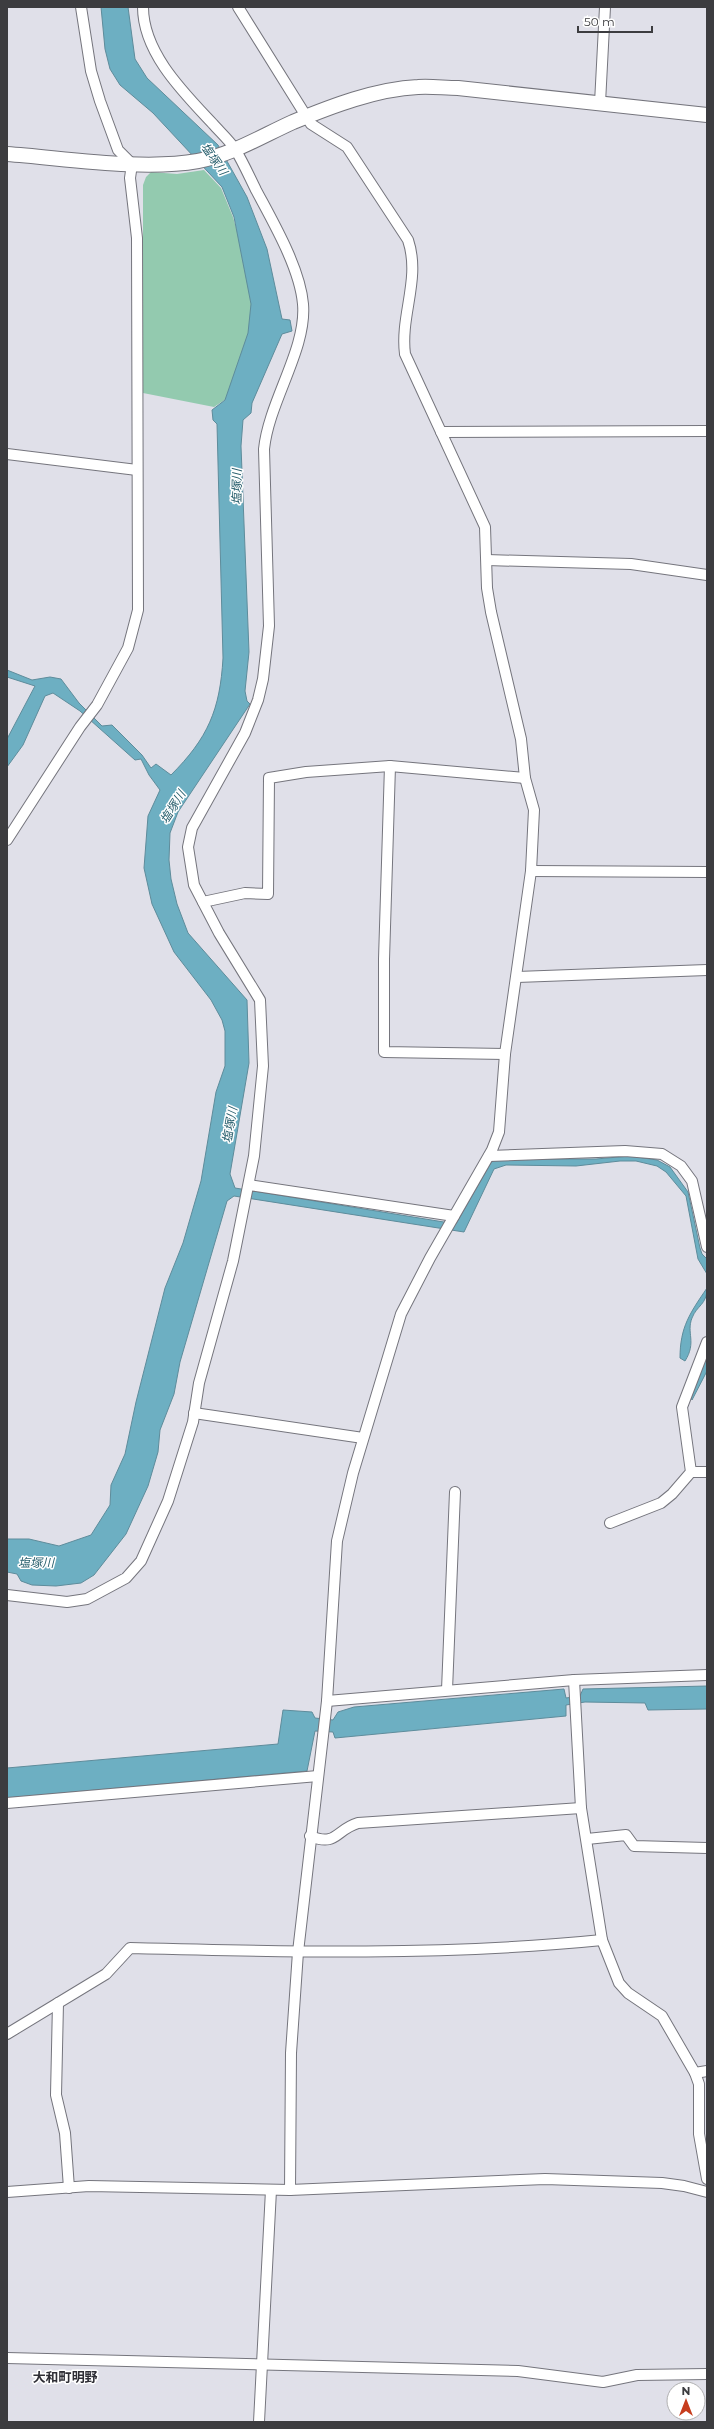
<svg xmlns="http://www.w3.org/2000/svg" width="714" height="2429" font-family="Montserrat,'Noto Sans JP',sans-serif">
<style>
.green{fill:#93caaf}
.water{fill:#6dafc2;stroke:#5e8c9b}
.lines{fill:none;stroke-linecap:round;stroke-linejoin:round}
.street-casing{stroke:#75757d;stroke-width:12}
.secondary-casing{stroke:#75757d;stroke-width:16}
.street{stroke:#fff;stroke-width:10}
.secondary{stroke:#fff;stroke-width:14}
.labels{text-anchor:middle;stroke-width:3;stroke-linejoin:round;paint-order:stroke}
.water-label{font-size:12px;font-style:italic;fill:#285f6d;stroke:#fff}
.quarter-label{font-size:13px;font-weight:bold;fill:#2e2e35;stroke:#fff}
</style>
<rect width="100%" height="100%" fill="#e0e0e9"/>
<path class="green" d="M204,170L221,188L233,217L261,316L229,397L214,407L143,393V185L146,177L151,172L177,174Z"/>
<g class="water">
<path d="M101,7H128L135,59L147,78L218,145L247,197L267,249L282,319L290,320L292,331L282,334L252,403L251,413L243,420L241,446L249,652L245,691L247,701L250,704L178,812L170,833L169,860L171,879L177,904L188,933L247,1000L249,1063L230,1174L235,1188L456,1224L492,1161L505,1159H596L630,1156L657,1160L670,1167L688,1192L700,1248L702,1254L707,1259V1274L698,1259L686,1196L666,1172L657,1166L636,1161H620L576,1166L506,1165L494,1169L464,1232L234,1196L227,1201L180,1362L174,1394L160,1430L158,1452L148,1486L126,1534L94,1575L81,1583L56,1586L32,1585L21,1581L17,1574L7,1572V1539H29L59,1546L91,1535L110,1505L111,1485L125,1454L136,1402L165,1288L183,1243L201,1181L216,1092L225,1066V1031L222,1020L211,1000L174,952L152,904L144,868L148,816L160,790L149,775L141,759L135,760L80,711L53,693L45,696L23,745L7,767V739L35,686L7,677V670L32,680L50,677L61,679L79,703L102,726L112,725L142,755L151,768L156,764L171,775C208,738 220,710 223,658L217,424L213,420L212,410L225,400L248,333L251,304L234,217L222,187L153,113L120,85L110,69L105,49Z"/>
<path d="M707,1288C707,1305 697,1305 692,1318C686,1333 697,1342 685,1361L680,1358C680,1327 690,1313 707,1288Z"/>
<path d="M707,1353V1371L692,1400L690,1395Z"/>
<path d="M707,1686V1709L648,1710L645,1703L585,1702L566,1705V1716L335,1738L333,1732L315,1731L307,1771L7,1798V1768L278,1744L283,1710L312,1712L315,1718L333,1720L338,1712L354,1707L564,1689L566,1698L580,1696L583,1689Z"/>
</g>
<g class="lines">
<defs>
<g id="street">
<path d="M238,7L311,124L347,147L408,240C421,279 400,315 405,354L485,527L487,588L491,612L521,739L525,778L534,810L531,871L505,1054L499,1132L492,1150L430,1258L401,1314L353,1473L337,1541L327,1701L298,1952L291,2053L290,2190"/>
<path d="M600,103L605,7"/>
<path d="M441,432L707,431"/>
<path d="M7,454L137,470"/>
<path d="M487,560L631,564L707,575"/>
<path d="M390,766L384,959V1052L505,1054"/>
<path d="M7,840L80,727L97,705L128,648L138,610L137,238L130,178L132,164L118,150L100,101L91,71L81,7"/>
<path d="M531,871L707,872"/>
<path d="M203,902L245,893L268,894L269,778L306,772L390,766L525,778"/>
<path d="M517,977L707,970"/>
<path d="M489,1156L625,1151L662,1154L681,1166L692,1181L707,1247"/>
<path d="M249,1185L454,1216"/>
<path d="M194,1413L363,1438"/>
<path d="M691,1472H707"/>
<path d="M610,1523L661,1503L672,1494L691,1472L682,1407L707,1342"/>
<path d="M7,1595L67,1602L87,1599L126,1578L141,1561L168,1501L193,1422L199,1383L233,1261L254,1156L263,1066L260,1000L219,933L194,885L188,847L192,828L245,733L258,700L263,679L269,626L264,449C269,401 307,349 303,304C300,268 273,222 256,190C249,176 243,162 235,149C229,140 220,132 213,124C184,93 143,53 143,7"/>
<path d="M574,1680L581,1808L602,1940L619,1983L628,1993L662,2016L695,2073L699,2084V2134L707,2179"/>
<path d="M447,1690L455,1492"/>
<path d="M327,1701L574,1680L707,1675"/>
<path d="M7,1803L318,1776"/>
<path d="M310,1836C337,1847 335,1830 358,1823L581,1808"/>
<path d="M587,1839L626,1835L634,1846L707,1848"/>
<path d="M58,2003L56,2095L65,2133L69,2188"/>
<path d="M7,2034L106,1974L130,1948C287,1952 445,1956 602,1940"/>
<path d="M695,2073L707,2071"/>
<path d="M7,2192L89,2186L290,2190L545,2179L662,2183L684,2186L707,2192"/>
<path d="M7,2358L518,2371L603,2382L637,2375L707,2374"/>
<path d="M259,2422L271,2190"/>
</g>
<path id="secondary" d="M7,154C64,158 142,171 198,161C231,155 262,136 293,122C332,106 376,89 418,87C431,86 445,88 458,88L707,115"/>
</defs>
<use href="#street" class="street-casing"/>
<use href="#secondary" class="secondary-casing"/>
<use href="#street" class="street"/>
<use href="#secondary" class="secondary"/>
</g>
<g class="labels">
<g class="water-label">
<text transform="translate(214 159) rotate(55)" y="4">塩塚川</text>
<text transform="translate(237 487) rotate(-89)" y="4">塩塚川</text>
<text transform="translate(173 807) rotate(-58)" y="4">塩塚川</text>
<text transform="translate(230 1125) rotate(-80)" y="4">塩塚川</text>
<text x="36" y="1567">塩塚川</text>
</g>
<g class="quarter-label">
<text x="65" y="2382">大和町明野</text>
</g>
</g>
<rect width="714" height="2429" fill="none" stroke="#3c3c3f" stroke-width="16"/>
<g transform="translate(686 2401)"><circle r="19" fill="#ffffff" stroke="#b1b1b2"/>
<path d="M0-3L7 15L0 10L-7 15Z" fill="#c73d1e"/>
<text y="-6" font-size="11" font-weight="bold" text-anchor="middle" fill="#3c3c3f">N</text>
</g>
<path d="M578 26v6h74v-6" fill="none" stroke="#3c3c3f" stroke-width="2"/>
<text x="584" y="26" font-size="12" fill="#3c3c3f" stroke="#ffffff" stroke-width="3" paint-order="stroke">50 m</text>
</svg>
